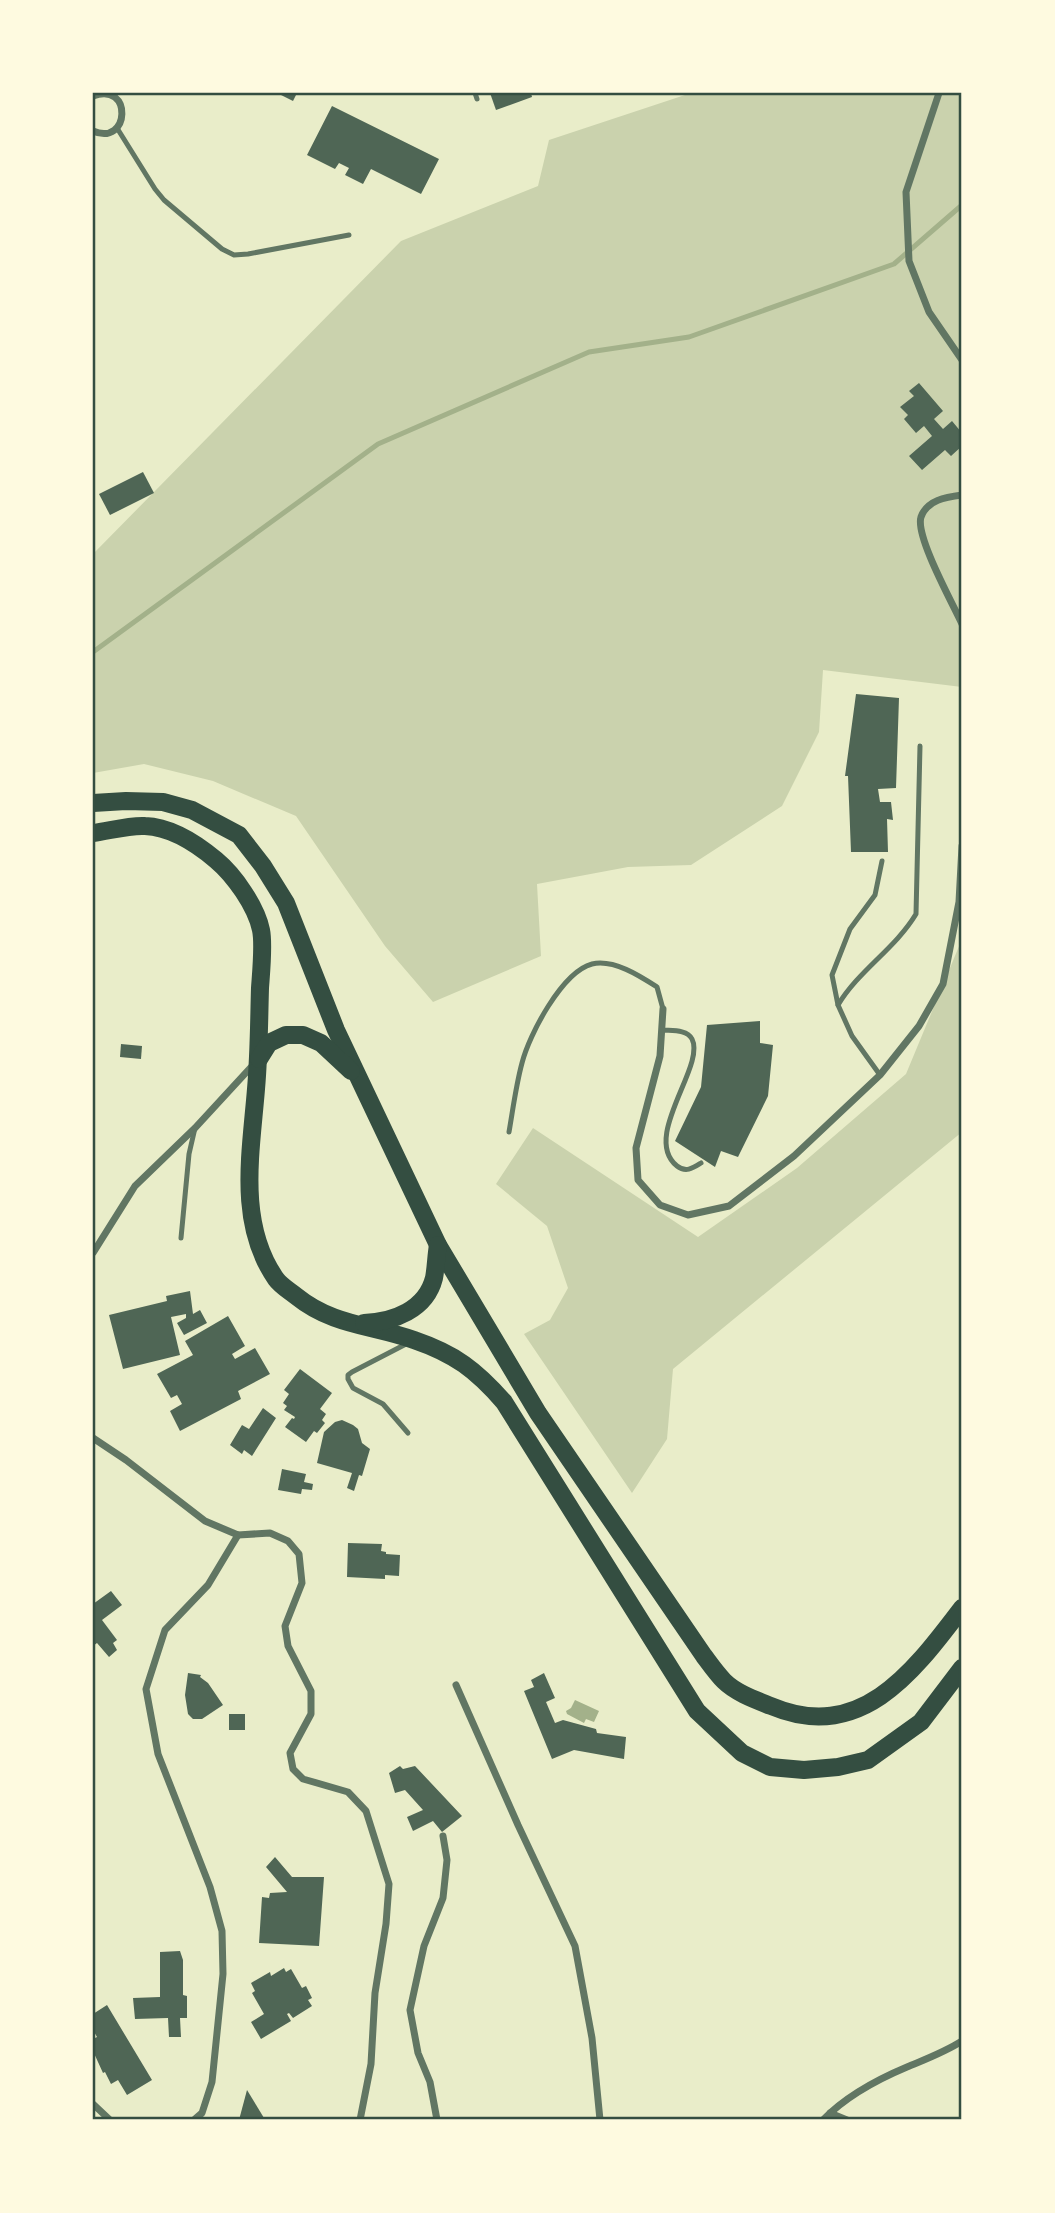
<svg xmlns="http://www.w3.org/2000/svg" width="1055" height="2213" font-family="Manrope,sans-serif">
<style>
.green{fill:#cad2ad}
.water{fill:#a3b18a}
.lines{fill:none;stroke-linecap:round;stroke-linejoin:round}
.stream{stroke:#a3b18a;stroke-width:5}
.building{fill:#4f6655}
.service{stroke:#617663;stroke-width:5}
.minor{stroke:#617663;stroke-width:7}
.primary{stroke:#344e41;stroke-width:18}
.neatline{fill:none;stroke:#344e41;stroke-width:2.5}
</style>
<rect width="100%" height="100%" fill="#e9edc9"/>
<g class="green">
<path d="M691,93H962V687L823,670L819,732L782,806L691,865L628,867L537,884L541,956L433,1002L385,946L296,816L213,781L144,764L93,773V554L401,241L538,186L549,140Z"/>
<path d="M962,939V1132L673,1369L667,1439L632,1493L524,1334L550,1320L568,1288L547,1226L496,1184L533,1128L698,1237L797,1168L906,1074Z"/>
</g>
<path class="water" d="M575,1700L599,1711L594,1722L586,1719L584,1723L567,1714L566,1711L571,1708Z"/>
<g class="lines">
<path class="stream" d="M93,652L378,444L589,352L689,337L894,264L962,205"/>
</g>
<g class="building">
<path d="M277,93H297L293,101Z"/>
<path d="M490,93H531L532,97L496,110Z"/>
<path d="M332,106L439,159L421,194L371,169L363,184L345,175L349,168L339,163L335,169L307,155Z"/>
<path d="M919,383L943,411L934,419L943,429L952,421L962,433V446L951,456L945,450L922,470L909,456L932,436L924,426L916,433L904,419L908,415L900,407L914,396L909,391Z"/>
<path d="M143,472L154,493L110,515L99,494Z"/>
<path d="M856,694L899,698L896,788L878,789L880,802H891L893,820L887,819L888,852H851L848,776H845Z"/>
<path d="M760,1021V1043L773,1045L768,1096L738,1157L721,1151L715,1167L675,1141L701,1087L707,1025Z"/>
<path d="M121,1044L142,1046L141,1059L120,1057Z"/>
<path d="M190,1291L193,1314L200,1310L207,1323L184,1335L177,1323L186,1318V1314L171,1317L180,1355L123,1369L109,1315L167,1301L166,1296Z"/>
<path d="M228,1316L245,1346L232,1354L235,1359L255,1348L270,1374L238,1391L241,1399L180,1431L170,1411L182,1404L177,1395L171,1398L157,1374L193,1355L185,1341Z"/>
<path d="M300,1369L332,1393L320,1409L326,1414L322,1420L325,1423L317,1433L314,1431L306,1442L285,1427L292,1418L294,1419L295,1417L284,1410L287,1406L283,1403L289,1394L284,1390Z"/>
<path d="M263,1408L276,1418L252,1456L244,1450L242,1454L230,1445L242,1425L249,1429Z"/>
<path d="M342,1420L353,1425L358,1429L362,1443L370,1449L362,1476L359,1475L354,1491L347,1488L352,1473L317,1463L324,1432L335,1422Z"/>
<path d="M282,1469L306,1474L304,1482L313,1484L312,1490L302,1489L301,1494L278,1490Z"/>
<path d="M348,1543L382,1544L381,1551L386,1552V1554L400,1555L399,1576L385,1575V1579L347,1577Z"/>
<path d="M111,1591L122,1605L102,1620L117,1640L113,1643L117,1650L109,1657L97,1643L93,1646V1604Z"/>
<path d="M188,1673L201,1675L200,1677L208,1683L223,1705L202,1719H193L188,1714L185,1695Z"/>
<path d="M544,1673L555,1698L546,1702L555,1723L563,1720L596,1729L597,1733L626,1737L624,1759L574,1750L552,1759L524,1691L534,1687L531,1680Z"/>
<rect x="229" y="1714" width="16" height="16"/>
<path d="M400,1766L403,1769L415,1766L462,1816L442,1832L433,1821L413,1831L407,1817L423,1810L405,1790L395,1793L389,1773Z"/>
<path d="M275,1857L292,1877H324L319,1946L259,1943L262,1897L269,1898L270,1893L287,1892L266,1867Z"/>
<path d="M180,1951L183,1960V1995L187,1996V2018H180L181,2037H169L168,2018L135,2019L133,1998L160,1997V1952Z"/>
<path d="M284,1968L286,1972L291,1969L302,1988L306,1986L312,1998L308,2000L312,2006L293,2018L289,2013L287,2014L291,2021L261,2039L251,2022L264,2014L252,1993L255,1991L251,1983L270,1972L271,1976Z"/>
<path d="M107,2005L152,2080L127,2095L118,2080L111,2084L105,2072L103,2073L93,2051V2039L97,2037L93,2030V2014Z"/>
<path d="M247,2090L264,2118L261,2120H239Z"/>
</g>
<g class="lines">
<g class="service">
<path d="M475,93L477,99"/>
<path d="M117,128L155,189L164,200L222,249L234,255L248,254L349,235"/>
<path d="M838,1005L832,975L850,929L875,895L882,861"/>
<path d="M662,1030C671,1031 687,1029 692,1039C706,1066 641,1137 677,1166C686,1173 693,1168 701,1163"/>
<path d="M880,1075L852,1036L838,1005C859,970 895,949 916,914L920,746"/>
<path d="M509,1132C513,1109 516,1085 522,1063C529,1035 562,972 592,964C614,959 640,976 657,987L663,1009"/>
<path d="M181,1238L189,1154L195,1128"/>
<path d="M408,1433L383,1404L353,1388L348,1379V1375L352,1372L408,1343"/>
</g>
<g class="minor">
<path d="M939,93L906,192L909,261L929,312L962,360"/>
<path d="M93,96C133,81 130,147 93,131"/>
<path d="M962,495C946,497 927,500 921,517C915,536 953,604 962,624"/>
<path d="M663,1009L660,1056L636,1148L638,1180L660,1205L688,1215L729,1206L794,1156L880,1075L919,1026L943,984L959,902L962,846"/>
<path d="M93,1253L135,1186L195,1128L253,1065"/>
<path d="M93,1438L126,1460L205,1521L238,1535L270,1533L288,1541L299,1554L302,1583L285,1626L288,1646L311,1691V1714L290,1753L293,1769L303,1779L348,1792L366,1811L389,1884L386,1924L375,1993L371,2064L360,2120"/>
<path d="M456,1685L518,1825L575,1946L592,2038L600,2120"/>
<path d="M93,2104L110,2120"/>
<path d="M830,2113L847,2120"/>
<path d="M194,2120L202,2113L212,2082L223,1974L222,1931L210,1887L158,1754L146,1689L165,1630L208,1585L238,1535"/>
<path d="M437,2120L430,2082L418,2053L410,2010L424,1946L443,1898L447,1860L443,1836"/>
<path d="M823,2120C846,2096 876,2080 907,2067C926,2059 945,2052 962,2041"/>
</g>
<g class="primary">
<path d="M93,803L126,801L163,802L192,810L239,835L263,866L286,903L336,1030L438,1245L538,1413L704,1656C710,1664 717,1674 724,1681C736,1693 756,1700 771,1706C861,1744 914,1671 962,1608"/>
<path d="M93,833C109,831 129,825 145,826C171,827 197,844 216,860C234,875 256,906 261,930C264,944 261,973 260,988C259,1022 259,1055 256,1089C251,1153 237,1223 276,1279C281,1286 290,1291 296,1296C333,1326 372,1325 414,1340C455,1354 476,1370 504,1402L697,1711L742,1753L770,1767L804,1770L838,1767L868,1760L921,1722L962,1668"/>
<path d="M259,1059L269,1043L286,1035H303L321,1043L351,1071"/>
<path d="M364,1323C393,1322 426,1310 434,1278C436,1268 436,1256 438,1245"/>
</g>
</g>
<rect width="1055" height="2213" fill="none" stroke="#fefae0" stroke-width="189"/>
<rect x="94" y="94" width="866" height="2024" class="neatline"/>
</svg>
